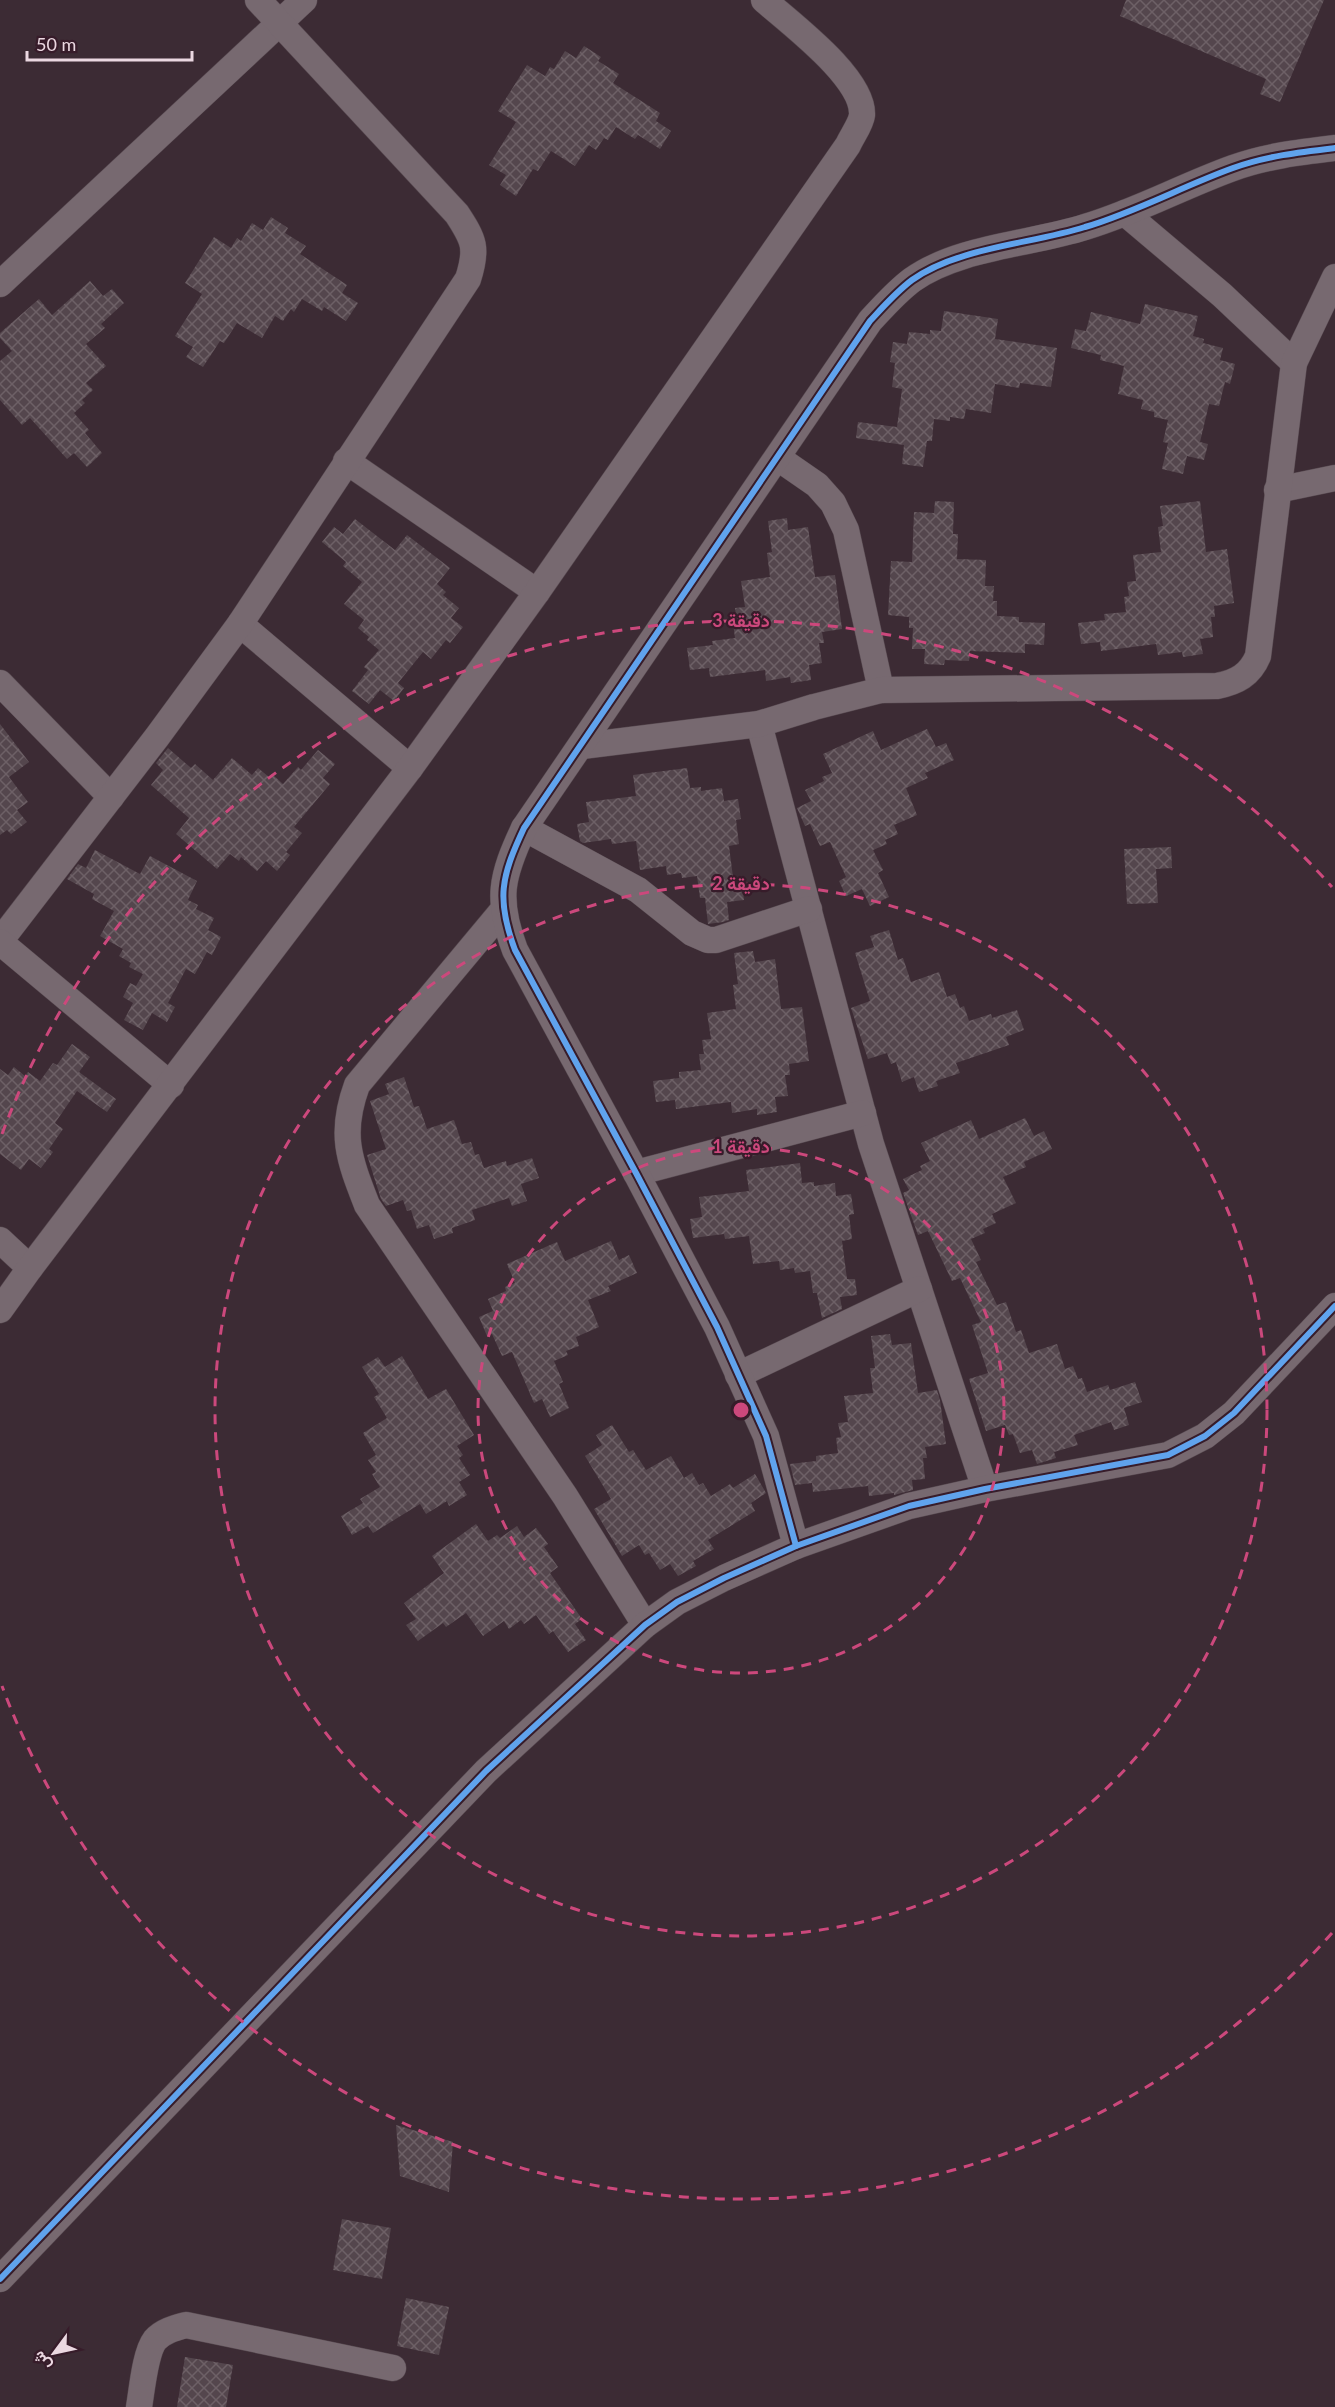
<svg xmlns="http://www.w3.org/2000/svg" width="1335" height="2407" font-family="Lato,Vazirmatn,sans-serif">
<style>
.building{fill:url(#building-cross-hatch)}
.lines{fill:none;stroke-linecap:round;stroke-linejoin:round}
.minor-casing{stroke:#56484f;stroke-width:27}
.minor{stroke:#776970;stroke-width:26}
.cycleway-casing{stroke:#371c2a;stroke-width:10}
.cycleway{stroke:#60a3ed;stroke-width:6}
.ring{fill:none;stroke:#cc487c;stroke-width:3;stroke-dasharray:10 8}
.centre{fill:#cc487c;stroke:#371c2a;stroke-width:3}
.ring-label{font-size:18px;text-anchor:middle;font-weight:bold;fill:#cc487c;stroke:#371c2a;stroke-width:4.5;stroke-linejoin:round;paint-order:stroke}
</style>
<defs>
<pattern id="building-cross-hatch" width="8" height="8" patternUnits="userSpaceOnUse" patternTransform="scale(1.5)"><rect width="8" height="8" fill="#54464d"/><path d="M0 0l8 8M0 8l8-8" fill="none" stroke="#6d6066"/></pattern>
</defs>
<rect width="100%" height="100%" fill="#3c2b34"/>
<g class="building">
<path d="M1126,0H1324L1280,102L1260,94L1266,79L1120,16Z"/>
<path d="M584,46L601,57L598,61L619,74L613,83L660,113L656,121L671,131L660,149L638,135L635,139L616,127L608,140L604,138L596,150L589,145L575,166L551,151L538,171L533,169L516,196L500,185L506,175L489,165L516,122L498,111L527,65L545,76L550,67L554,69L565,51L576,58Z"/>
<path d="M271,217L288,228L285,233L306,246L300,254L347,285L342,293L358,303L346,321L324,307L322,311L302,299L294,312L291,309L283,321L275,316L262,338L237,323L224,343L220,341L203,367L186,357L193,347L175,336L202,294L185,283L214,237L231,248L237,238L241,241L252,223L263,230Z"/>
<path d="M90,281L103,296L112,289L124,303L101,324L105,328L86,344L106,366L86,383L93,390L82,400L85,403L74,413L89,430L85,433L102,453L87,467L74,453L67,459L30,418L22,425L0,400V361L12,351L0,338V333L39,299L52,315Z"/>
<path d="M1145,304L1198,316L1193,336L1204,339L1203,343L1223,348L1220,360L1235,364L1230,384L1225,382L1219,406L1209,404L1200,442L1208,444L1204,460L1187,456L1183,474L1162,469L1168,443L1163,442L1168,420L1154,417V412L1141,409L1143,400L1118,394L1124,366L1100,360L1101,355L1071,348L1075,329L1086,331L1091,312L1140,324Z"/>
<path d="M944,311L998,319L995,339L1057,348L1051,387L1020,383L1019,388L995,384L991,413L966,409L964,419L950,417V421L934,419L932,441H927L923,467L902,464L904,445L856,438L858,422L897,427L902,389L892,387L895,363L890,362L893,342L907,344L909,332L930,334V330L941,331Z"/>
<path d="M935,501L954,502L953,534H958L957,559L986,560L985,586H994L993,601H997V616L1019,617V622L1045,623L1044,645L1025,644V653L970,651L969,661L945,660L944,665L924,664L925,649H912L913,628H909V617L888,615L891,561L912,562L914,512L934,513Z"/>
<path d="M1200,501L1206,552L1227,549L1234,603L1214,606L1215,617H1211L1213,637L1200,639L1203,654L1183,657L1182,652L1158,655L1156,644L1101,651L1100,642L1081,644L1078,623L1105,620L1104,614L1126,612L1124,597L1129,596L1127,582L1136,581L1133,555L1161,552L1158,527L1163,526L1160,506Z"/>
<path d="M787,518L788,530L808,527L815,577L835,575L842,629L822,632L824,643H819L822,663L809,665L811,680L791,683L790,677L766,681L765,670L710,677L709,668L690,670L687,648L713,645L712,641L735,638L733,623L737,622L735,608L745,607L741,581L770,577L767,553L772,552L768,521Z"/>
<path d="M355,519L395,550L407,535L450,568L437,584L446,592L443,595L459,608L451,618L463,627L450,643L446,640L431,659L423,652L398,683L404,688L394,701L380,690L369,704L352,691L368,670L364,667L379,650L367,640L369,637L358,628L364,620L344,604L362,582L343,566L346,562L322,542L334,527L343,534Z"/>
<path d="M0,724L29,762L9,777L28,802L17,810L27,822L11,834L7,830L0,835Z"/>
<path d="M927,729L936,747L946,743L954,760L925,773L928,778L906,788L917,815L894,825L898,834L885,840L887,844L873,850L883,870L878,873L889,897L870,906L862,889L846,896L839,881L846,877L830,842L820,846L810,824L805,826L797,808L811,801L805,790L824,781L822,777L832,773L823,754L873,731L881,750Z"/>
<path d="M168,748L191,768L195,764L213,780L232,758L252,775L258,768L269,777L272,774L283,784L298,767L301,770L318,750L335,764L323,778L330,784L294,827L302,833L286,852L290,855L277,871L266,861L257,871L241,857L239,861L230,854L217,869L176,834L189,818L151,785L163,770L156,763Z"/>
<path d="M687,768L690,788L701,787V791L722,788L724,801L738,799L741,819L736,820L739,844L729,846L734,885L742,884L744,900L727,902L729,920L723,922L708,924L705,898H700L697,876L682,878L681,873L667,875L666,866L640,870L636,841L612,844L611,839L583,843L580,841L577,824L589,822L586,802L636,796L633,775Z"/>
<path d="M1171,847L1172,868L1156,869L1158,903L1127,904L1124,849Z"/>
<path d="M95,850L140,874L150,856L197,881L188,900L198,905L196,909L214,918L208,930L221,937L212,955L207,952L195,974L186,969L168,1003L175,1007L167,1022L152,1013L143,1030L124,1020L133,1003L123,997L130,983L136,986L143,974L129,967L131,963L119,956L123,949L100,936L114,911L92,899L94,894L67,879L78,864L86,868Z"/>
<path d="M889,930L898,960L903,958L911,982L939,972L947,997L955,994L960,1008L964,1006L969,1021L991,1014L992,1018L1017,1010L1024,1030L1006,1037L1009,1045L956,1063L960,1073L936,1081L938,1086L919,1092L914,1077L902,1082L896,1062L891,1064L887,1053L868,1059L851,1008L870,1001L855,953L874,947L870,936Z"/>
<path d="M753,951L755,962L775,959L781,1009L802,1007L809,1061L789,1064L790,1075H785L788,1096L775,1097L777,1112L757,1115V1109L732,1113L731,1102L676,1109L675,1100L656,1102L653,1081L679,1078V1072L701,1070L699,1054H704L702,1040L711,1039L707,1013L736,1009L733,985L738,984L734,953Z"/>
<path d="M72,1044L90,1057L79,1072L116,1099L107,1112L77,1091L55,1123L63,1129L49,1149L53,1152L41,1168L29,1159L21,1170L0,1154V1069L8,1075L14,1067L25,1076L28,1072L40,1081L53,1063L57,1065Z"/>
<path d="M404,1077L414,1107L419,1106L427,1129L454,1120L462,1144L471,1142L475,1155L479,1154L484,1168L506,1161L507,1166L532,1158L539,1178L521,1184L527,1201L512,1206L509,1198L472,1210L475,1220L452,1228L453,1233L434,1239L429,1225L417,1229L411,1210L407,1211L403,1200L386,1206L381,1199L367,1155L386,1149L370,1101L389,1094L385,1084Z"/>
<path d="M1025,1118L1034,1136L1044,1131L1052,1149L1024,1162L1026,1167L1003,1177L1016,1203L992,1214L996,1223L983,1229L985,1233L971,1239L981,1260L976,1262L997,1305L1006,1302L1016,1332L1021,1330L1029,1353L1057,1344L1065,1369L1073,1366L1078,1379L1082,1378L1087,1392L1108,1385L1110,1390L1135,1382L1142,1402L1124,1408L1129,1425L1114,1430L1111,1422L1074,1435L1078,1445L1054,1452L1056,1458L1037,1464L1032,1450L1020,1453L1013,1434L1009,1435L1005,1425L986,1431L969,1379L988,1373L972,1325L981,1322L960,1278L952,1281L928,1231L918,1235L903,1193L909,1190L903,1179L922,1170L920,1166L930,1161L921,1143L971,1120L979,1139Z"/>
<path d="M800,1163L802,1183L814,1182V1186L835,1183L836,1196L851,1194L854,1214L849,1215L852,1239L842,1241L847,1279H855L857,1295L840,1297L842,1309L822,1318L817,1293H813L810,1271L795,1273L794,1268L780,1270L779,1261L753,1264L749,1236L725,1239L724,1234L693,1238L690,1219L702,1217L699,1197L749,1191L746,1170Z"/>
<path d="M611,1241L619,1260L629,1255L637,1273L608,1286L611,1291L588,1300L599,1327L576,1337L579,1346L566,1351L568,1355L554,1361L563,1382L559,1384L569,1408L550,1417L542,1399L534,1403L512,1352L502,1356L492,1334L487,1336L479,1317L493,1311L488,1299L506,1291L505,1287L515,1283L507,1264L557,1242L565,1261Z"/>
<path d="M890,1334L892,1345L911,1343L918,1393L937,1390L940,1400L946,1444L925,1447L927,1458H923L925,1479L912,1480L913,1490L894,1495V1493L869,1496L868,1486L813,1492L812,1483L795,1485L790,1464L816,1461V1456L838,1453L836,1438L841,1437L838,1423L848,1422L844,1396L873,1393L870,1368H875L871,1336Z"/>
<path d="M402,1356L428,1399L446,1389L474,1435L457,1446L463,1455L459,1458L470,1475L459,1482L467,1495L449,1506L447,1501L426,1514L420,1504L373,1533L368,1526L352,1535L341,1516L363,1503L360,1499L380,1487L372,1474L376,1472L368,1460L376,1455L363,1433L387,1418L374,1397L379,1394L362,1367L378,1357L385,1367Z"/>
<path d="M612,1425L629,1452L633,1450L646,1470L671,1456L684,1478L692,1473L699,1485L703,1483L711,1496L730,1484L733,1488L755,1474L766,1493L751,1503L755,1511L708,1540L714,1549L693,1561L696,1566L678,1576L670,1564L660,1570L649,1553L645,1555L639,1545L622,1556L594,1509L611,1499L585,1456L602,1445L596,1435Z"/>
<path d="M476,1524L488,1541L497,1535L500,1538L517,1526L524,1537L536,1528L548,1544L544,1547L558,1567L550,1573L582,1619L575,1624L586,1640L568,1652L553,1631L549,1634L536,1615L524,1624L521,1620L509,1629L504,1621L483,1636L466,1613L446,1627L443,1623L418,1641L406,1625L416,1619L404,1603L444,1573L432,1556Z"/>
<path d="M396,2125L453,2142L449,2192L400,2176Z"/>
<path d="M342,2219L391,2228L382,2279L333,2270Z"/>
<path d="M406,2298L449,2307L439,2355L397,2346Z"/>
<path d="M185,2357L233,2365L226,2407H177Z"/>
</g>
<g class="lines">
<defs>
<g id="minor">
<path d="M1125,213L1222,295L1294,363"/>
<path d="M0,284L304,0"/>
<path d="M778,458L817,485L833,503L846,530L881,690"/>
<path d="M346,461L537,592"/>
<path d="M1277,490L1335,478"/>
<path d="M240,624L410,768"/>
<path d="M0,683L111,797"/>
<path d="M759,724L871,1144L985,1489"/>
<path d="M582,746L759,724L814,707L881,690L1217,686C1237,682 1250,675 1258,656L1294,363L1335,277"/>
<path d="M524,828L638,890L692,933L708,940H716L809,909"/>
<path d="M503,910L357,1085C339,1134 349,1159 367,1205L565,1496L645,1625"/>
<path d="M0,941L157,737L240,624L468,279C478,248 474,240 457,214L258,0"/>
<path d="M0,942L171,1085"/>
<path d="M636,1173L863,1113"/>
<path d="M0,1240L30,1268"/>
<path d="M0,1310L30,1268L410,768L537,592L848,145C852,136 861,124 862,115C864,78 791,24 764,0"/>
<path d="M738,1375L919,1289"/>
<path d="M796,1546L766,1436L717,1327L636,1173L515,950C496,899 501,877 524,828L870,321C883,307 896,292 912,280C958,247 1032,244 1085,227C1136,212 1183,186 1233,168C1266,156 1301,152 1335,148"/>
<path d="M0,2279L486,1771L645,1625L677,1602L724,1578L796,1546L909,1506L985,1489L1168,1455L1205,1436L1234,1413L1335,1306"/>
<path d="M139,2407C142,2390 145,2353 155,2340C163,2331 175,2328 186,2325L393,2368"/>
</g>
</defs>
<use href="#minor" class="minor-casing"/>
<use href="#minor" class="minor"/>
<defs>
<g id="cycleway">
<path d="M796,1546L766,1436L717,1327L636,1173L515,950C496,899 501,877 524,828L870,321C883,307 896,292 912,280C958,247 1032,244 1085,227C1136,212 1183,186 1233,168C1266,156 1301,152 1335,148"/>
<path d="M0,2279L486,1771L645,1625L677,1602L724,1578L796,1546L909,1506L985,1489L1168,1455L1205,1436L1234,1413L1335,1306"/>
</g>
</defs>
<use href="#cycleway" class="cycleway-casing"/>
<use href="#cycleway" class="cycleway"/>
</g>
<g class="ring">
<circle cx="741" cy="1410" r="263"/>
<circle cx="741" cy="1410" r="526"/>
<path d="M1332 1933A789 789 0 0 1 2 1686M2 1134A789 789 0 0 1 1332 887"/>
</g>
<circle cx="741" cy="1410" r="9" class="centre"/>
<g class="ring-label">
<text x="741" y="627">3 دقيقة</text>
<text x="741" y="890">2 دقيقة</text>
<text x="741" y="1153">1 دقيقة</text>
</g>
<g transform="translate(54 2353) rotate(237)" stroke="#371c2a" stroke-width="4.5" paint-order="stroke">
<path d="M0-4.5L10 22L0 15L-10 22Z" fill="#ebd8e1"/>
<text y="-9" font-size="16" font-weight="bold" text-anchor="middle" fill="#ebd8e1">ش</text>
</g>
<path d="M27 51v9h165v-9" fill="none" stroke="#ebd8e1" stroke-width="3"/>
<text x="36" y="51" font-size="18" fill="#ebd8e1" stroke="#371c2a" stroke-width="4.5" paint-order="stroke">50 m</text>
</svg>
